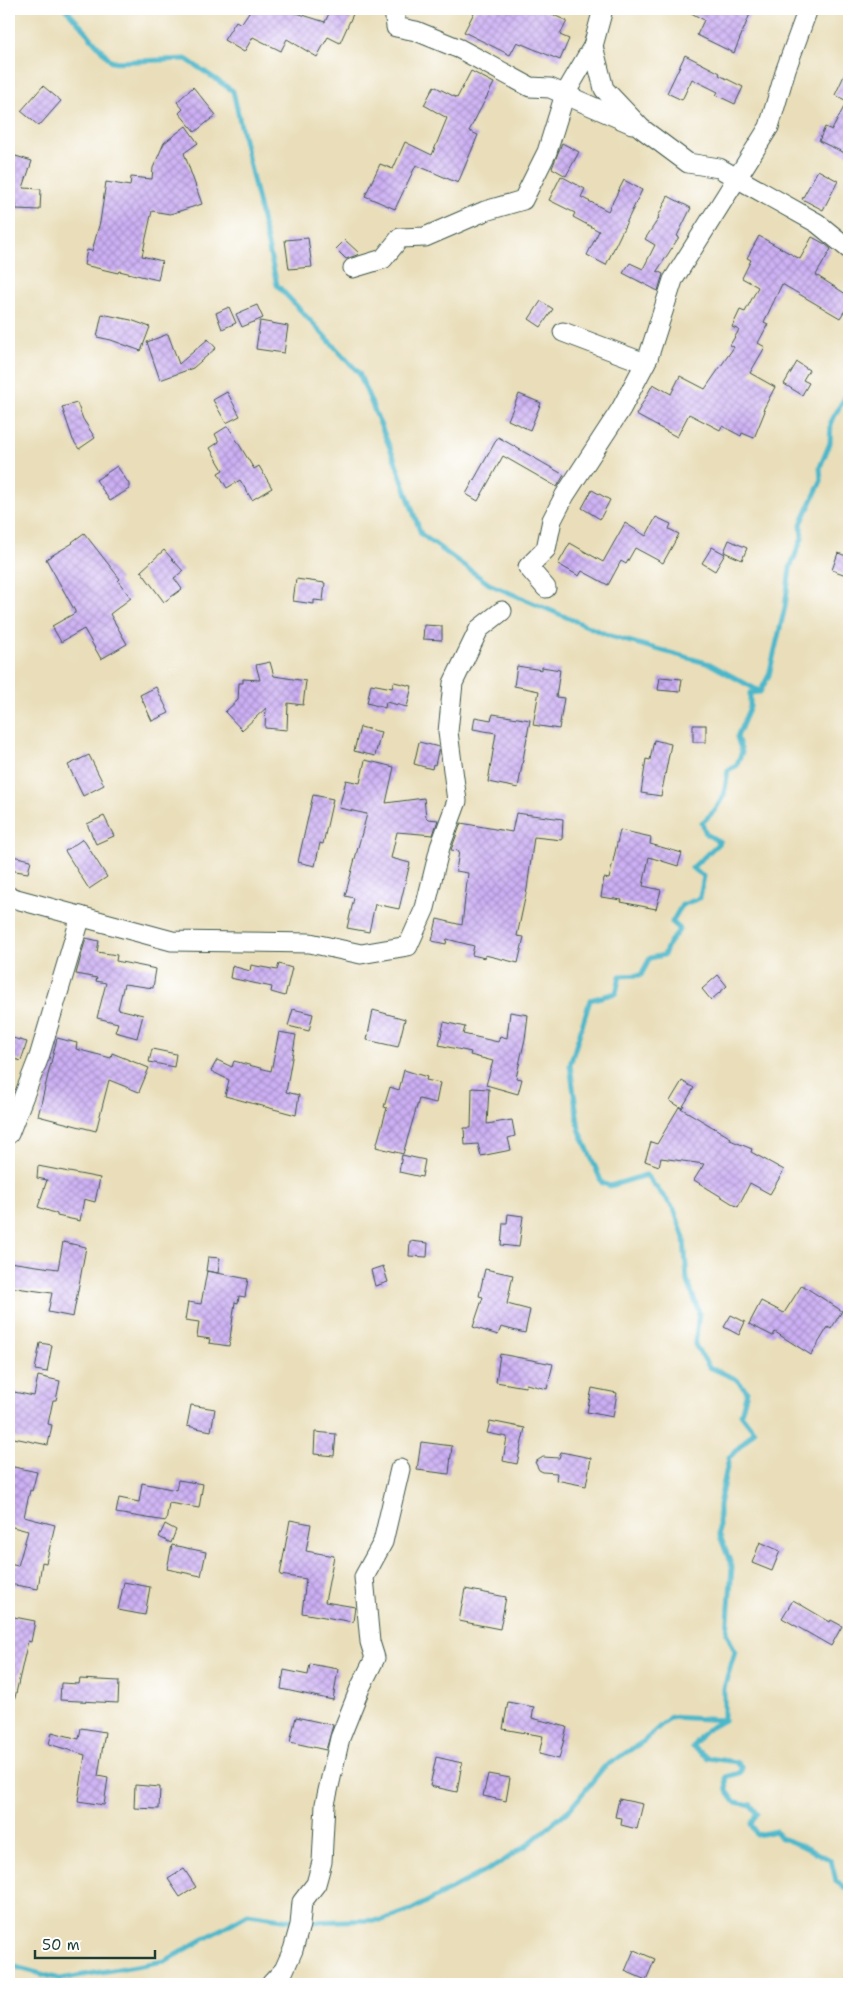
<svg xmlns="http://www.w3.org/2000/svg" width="858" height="1993" font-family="'Shantell Sans',sans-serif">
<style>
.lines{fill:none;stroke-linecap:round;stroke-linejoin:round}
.stream{stroke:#4db7ca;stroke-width:5}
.building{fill:url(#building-cross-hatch)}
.street-casing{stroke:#3d5548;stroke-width:21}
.street{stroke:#fff;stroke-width:19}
</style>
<defs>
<pattern id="building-cross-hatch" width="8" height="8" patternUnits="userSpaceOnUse" patternTransform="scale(1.25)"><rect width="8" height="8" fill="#ccaff4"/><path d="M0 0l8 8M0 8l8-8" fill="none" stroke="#a590c6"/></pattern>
</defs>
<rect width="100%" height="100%" fill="#fff"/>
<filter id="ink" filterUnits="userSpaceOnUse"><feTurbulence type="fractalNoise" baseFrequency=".02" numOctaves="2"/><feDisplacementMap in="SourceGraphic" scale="10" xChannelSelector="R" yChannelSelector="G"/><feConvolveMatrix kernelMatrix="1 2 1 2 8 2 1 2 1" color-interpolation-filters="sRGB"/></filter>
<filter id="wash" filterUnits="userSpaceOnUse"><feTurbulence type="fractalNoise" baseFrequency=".0096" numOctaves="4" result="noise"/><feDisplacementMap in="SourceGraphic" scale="20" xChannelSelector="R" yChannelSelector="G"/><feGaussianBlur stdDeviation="1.12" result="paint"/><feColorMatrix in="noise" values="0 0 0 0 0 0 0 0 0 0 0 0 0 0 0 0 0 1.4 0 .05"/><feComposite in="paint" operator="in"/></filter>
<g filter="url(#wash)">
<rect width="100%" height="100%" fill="#e9deb9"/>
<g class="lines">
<g class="stream">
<path d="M66,9L112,62L186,59L233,91L277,285L359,373L395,460L421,534L489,584L610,636L710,664L759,691"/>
<path d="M849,390L831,422L830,443L820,467L821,481L801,524L802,538L790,568L785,607L769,675L760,692L750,693V707L737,737L742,752L736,766L728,770L724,795L715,810L702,823L706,834L720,842L692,868L704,876L700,898L682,905L672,922L680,929L669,943L664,955L650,958L641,975L620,976L616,993L590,1000L570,1065L579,1129L602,1183L610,1186L646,1175L674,1209L684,1238L687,1279L699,1312L695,1345L709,1367L736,1379L747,1391L741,1414L754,1431L729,1458L719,1505V1533L732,1567L727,1634L735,1652L724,1688V1720L706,1730L692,1747L708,1758L736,1762L742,1768L740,1773L726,1777L727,1791L735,1802L751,1805L757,1813L751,1824L757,1835L776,1831L781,1838L800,1845L831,1860L836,1881L849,1891"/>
<path d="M304,1922L383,1920L413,1909L497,1865L527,1845L570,1809L604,1767L644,1741L670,1717L724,1720"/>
<path d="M9,1962L19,1968L60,1979L165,1961L248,1914L296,1921"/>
</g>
</g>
<g id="blocks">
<g class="building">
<path d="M251,9H284L325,22L331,9H343L353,14L340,43L328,37L317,57L287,39L281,51L253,37L244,52L224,40L236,21L241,24Z"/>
<path d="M476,9H540L567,21L560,35L569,39L560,60L517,42L510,55L464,32Z"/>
<path d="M684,9H752L734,53L697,35L704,20Z"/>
<path d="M685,55L720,73L719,75L743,87L735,104L716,95L718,92L692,79L682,100L667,93Z"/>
<path d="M849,65V155L819,141L825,127L832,130L847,101L835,95Z"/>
<path d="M471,71L494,83L469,131L478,135L458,183L416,165L395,209L365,196L380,164L393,169L405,142L432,155L447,118L424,105L434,86L457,98Z"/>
<path d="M43,86L61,101L39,126L21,111Z"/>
<path d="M193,87L216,115L195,132L179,113L183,109L177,102Z"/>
<path d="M186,126L198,143L184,153L202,204L170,214L152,211L142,256L162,261L158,280L119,271L118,273L84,265L87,250L92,251L100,222L106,182L130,186L131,177L152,179L153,168L164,143Z"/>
<path d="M562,143L579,152L566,176L552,168Z"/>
<path d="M9,154L32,161L23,188L41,189L40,210L16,209V204L9,203Z"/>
<path d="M818,170L838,181L823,210L802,199Z"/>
<path d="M561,176L585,189L581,197L608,211L624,180L642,190L606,265L587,255L599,231L573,217L575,213L549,200Z"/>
<path d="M668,196L691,208L677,236L679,237L657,271L663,274L658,291L623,273L630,263L643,269L655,245L645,239L659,218L658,217Z"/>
<path d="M759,236L800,259L812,237L825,244L831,249L816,275L849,296V304L840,318L782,284L764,322L768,324L758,343L765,347L750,373L775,387L763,410L765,411L754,438L742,433L741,436L722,426L720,430L689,414L677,437L636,415L653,384L671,394L680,376L705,389L734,347L730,345L739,330L732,327L740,310L745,312L758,287L742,278L751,260L747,258Z"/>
<path d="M308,238L312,267L289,269L285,240Z"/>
<path d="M345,240L359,253L357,255L346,259L336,249Z"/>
<path d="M541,301L553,309L541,327L529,319Z"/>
<path d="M257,305L263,318L242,327L236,314Z"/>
<path d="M229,307L236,323L222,329L216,313Z"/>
<path d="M102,314L131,320L150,327L141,351L111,340L97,337Z"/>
<path d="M260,321L288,326L284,353L256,349Z"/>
<path d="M168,334L179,364L208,339L216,348L193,368L160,380L147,342Z"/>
<path d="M797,362L809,370L803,380L809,383L802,395L784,384Z"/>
<path d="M227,392L240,416L226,423L213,400Z"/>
<path d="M519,394L541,403L530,430L508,420Z"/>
<path d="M77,403L83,419L95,438L79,449L73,440L62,407Z"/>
<path d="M228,426L254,469L259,466L272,488L252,500L240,480L227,488L218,473L223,470L210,448L219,442L215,434Z"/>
<path d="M498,437L564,475L557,487L503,456L478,501L466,494Z"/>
<path d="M117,466L129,484V489L110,501L96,480Z"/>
<path d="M592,490L610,500L600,519L582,508Z"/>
<path d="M656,517L671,524L669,529L679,534L663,563L635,548L626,564L621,561L608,585L582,571L579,576L558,564L570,543L603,562L625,523L646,536Z"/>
<path d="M84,533L120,579L118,581L131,598L110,614L127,644L101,659L84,629L61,642L52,626L75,613V611L46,559L73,543L72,542Z"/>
<path d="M729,540L747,548L742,560L724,552Z"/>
<path d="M712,547L725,554L715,571L702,563Z"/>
<path d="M164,550L183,571L174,578L182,589L164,602L141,571Z"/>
<path d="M838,553L849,557V576L832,570Z"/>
<path d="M296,579L325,583L323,601L314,600V604L293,601Z"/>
<path d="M424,625L442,626V640L423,639Z"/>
<path d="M270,662L274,676L306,681L303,705L288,703L287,730L265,728L266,708L242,730L225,712L238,700L239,683H243V679L260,680L256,665Z"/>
<path d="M517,666L542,670V667L560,670L556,697L564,698L559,729L533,725L539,691L514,686Z"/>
<path d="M660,677L682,679L680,692L658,690Z"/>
<path d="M394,682L412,686L407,707L386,702L385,708L367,703L371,684L392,688Z"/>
<path d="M156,687L169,713L152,721L140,695Z"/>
<path d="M493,714L530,720L518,788L488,782L496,733L473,729L475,717L491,720Z"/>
<rect x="693" y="725" width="13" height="17"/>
<path d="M360,727L381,732L375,756L354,751Z"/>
<path d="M654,740L671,744L661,796L641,793L646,759L650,760Z"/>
<path d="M419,742L439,747L435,765L433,764L432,769L414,764Z"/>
<path d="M89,755L104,785L83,796L68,765Z"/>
<path d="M365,760L394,767L386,803L424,798L426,817L428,819L438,820L433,835L397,832L391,858L410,863L399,909L375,904L369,932L347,928L354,898L345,896L367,814L339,808L346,780L360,783Z"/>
<path d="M313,795L333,799L323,844L320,843L315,866L298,862Z"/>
<path d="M516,813L563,819L562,840L534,837L527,889L517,936L524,937L518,963L485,955V958L472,955L474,946L447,939L446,944L432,941L437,919L462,925L468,873L456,871L459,851L451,850L461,823L512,832Z"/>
<path d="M104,816L114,836L96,844L87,824Z"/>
<path d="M620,830L651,837L650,844L682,853L678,866L649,857L643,886L661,890L656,909L621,902L622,900L601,897L604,878L609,879Z"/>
<path d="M83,839L107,877L89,889L65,851Z"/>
<path d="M12,856L31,860L28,873L9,870Z"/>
<path d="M86,938L99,941L97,952L117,955L116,961L156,969L153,988L124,984L118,1009L143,1015L137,1038L115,1032L118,1023L97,1018L106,983L96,981L97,978L76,974Z"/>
<path d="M279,964L292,968L285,996L271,992L272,987L230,978L232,966L250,971L251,965L277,970Z"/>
<path d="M718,975L727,986L711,1000L702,989Z"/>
<path d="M293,1009L313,1014L309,1031L288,1026Z"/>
<path d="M373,1010L405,1019L398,1047L367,1040Z"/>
<path d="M510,1012L528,1015L525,1039L516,1078L522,1079L518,1094L486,1085L493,1061L470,1055L471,1052L439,1045L444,1022L465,1027L463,1034L498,1042L500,1036L507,1038Z"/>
<path d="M279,1032L296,1035L286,1092L299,1095L296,1115L225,1096L229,1080L211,1071L217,1060L232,1067L234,1061L271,1071Z"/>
<path d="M9,1037L27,1042L21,1061L9,1057Z"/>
<path d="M57,1038L77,1043L76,1049L111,1058L112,1053L149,1068L139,1092L109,1080L96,1131L38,1116Z"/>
<path d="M152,1049L176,1054L174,1067L149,1062Z"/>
<path d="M404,1070L427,1077L426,1080L440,1083L436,1103L419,1099L403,1154L376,1147L387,1108L384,1107L390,1087L399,1090Z"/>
<path d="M682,1081L694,1088L682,1108L670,1101Z"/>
<path d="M472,1088L489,1089L487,1124L512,1120L515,1136L508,1138L511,1150L481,1156L478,1144L465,1145L464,1128H471Z"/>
<path d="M679,1107L731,1138L730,1140L752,1149L751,1152L784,1170L770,1194L750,1183L738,1207L694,1180L704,1164L661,1158L659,1166L645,1161L651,1142L657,1144Z"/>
<path d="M402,1155L425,1160L422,1177L399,1172Z"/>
<path d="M38,1166L100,1178L95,1202L84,1199L80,1221L57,1216V1214L38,1207L47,1180L37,1178Z"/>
<path d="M508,1214L523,1216L519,1247L501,1245L503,1223H507Z"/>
<path d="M410,1241L428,1243L427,1257L409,1256Z"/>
<path d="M63,1242L86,1247L73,1317L48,1312L52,1293L9,1287V1262L58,1269Z"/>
<path d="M208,1257L220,1258L218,1273L206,1271Z"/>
<path d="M383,1266L388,1282L375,1286L371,1270Z"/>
<path d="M485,1269L513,1275L507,1304L530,1310L525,1333L501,1327L498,1335L473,1327L483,1297L479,1296Z"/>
<path d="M207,1271L248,1279L245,1297L239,1296L238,1303L235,1302L229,1346L209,1343L210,1339L197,1337L199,1322L185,1320L188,1302L201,1304Z"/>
<path d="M802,1285L842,1311L831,1329L828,1327L811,1355L775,1332L773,1336L749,1324L761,1301L784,1313Z"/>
<path d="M731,1315L745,1322L739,1335L724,1327Z"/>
<path d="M40,1343L52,1345L47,1372L35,1370Z"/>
<path d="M500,1354L553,1364L547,1389L526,1384L525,1387L496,1382Z"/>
<path d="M38,1376L60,1381L56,1400H53L48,1424L52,1425L48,1445L9,1437V1391L34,1396Z"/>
<path d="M592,1388L617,1393L613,1417L587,1412Z"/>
<path d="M191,1405L215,1409L211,1431L187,1426Z"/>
<path d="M490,1421L525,1428L517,1464L503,1461L507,1437L487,1433Z"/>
<path d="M315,1432L336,1434L334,1456L314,1454Z"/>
<path d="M421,1442L452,1446L449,1474L417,1470Z"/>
<path d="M561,1452L591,1458L586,1486L556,1480L557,1473L543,1472L539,1470L535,1462L543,1457L559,1458Z"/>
<path d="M9,1466L37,1472L32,1491L30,1490L24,1517L55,1525L46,1563L42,1562L38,1589L9,1584V1564L18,1566L28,1531L9,1526Z"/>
<path d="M178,1480L203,1484L199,1508L169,1503L166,1521L116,1513L119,1498L139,1502L142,1483L176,1490Z"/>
<path d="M290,1520L311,1524L306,1551L334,1556L325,1602L355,1607L353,1622L302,1613L306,1579L280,1575Z"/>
<path d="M165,1524L176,1530L171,1543L159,1537Z"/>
<path d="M760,1542L780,1551L772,1571L752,1563Z"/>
<path d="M172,1545L206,1552L201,1576L167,1569Z"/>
<path d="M124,1582L150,1587L145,1615L118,1610Z"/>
<path d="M465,1589L506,1597L500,1629L459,1621Z"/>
<path d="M793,1600L830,1622L831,1620L842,1626L831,1646L782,1618Z"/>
<path d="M9,1616L35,1621L31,1642L28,1641L14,1702L9,1701Z"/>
<path d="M310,1664L338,1669L333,1700L281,1689L284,1670L308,1675Z"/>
<path d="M80,1679L119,1681L118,1703L60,1700L61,1683L79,1684Z"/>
<path d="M508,1702L534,1707L532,1718L567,1727L559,1759L539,1754L543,1736L503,1729Z"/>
<path d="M296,1717L333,1725L326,1750L290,1742Z"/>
<path d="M81,1728L105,1732L98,1776L108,1778L104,1805L78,1801L85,1755L49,1744L52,1732L79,1739Z"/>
<path d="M436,1757L462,1763L457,1792L430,1786Z"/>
<path d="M488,1774L510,1778L506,1801L483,1796Z"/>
<path d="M135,1785L160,1787L159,1809L134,1808Z"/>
<path d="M619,1799L643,1804L637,1829L621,1825L622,1818L615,1817Z"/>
<path d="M184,1869L196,1887L180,1897L168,1879Z"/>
<path d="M634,1950L655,1959L646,1980L625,1971Z"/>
</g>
</g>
</g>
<g filter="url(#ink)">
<use href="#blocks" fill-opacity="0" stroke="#3d5548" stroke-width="1"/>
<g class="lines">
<defs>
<g id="street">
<path d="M394,9L396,27L416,31L460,49L530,87L550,88L632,124"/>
<path d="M603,9L593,46L604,89L641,128L688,163L719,168L817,223L849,249"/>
<path d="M353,268L383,259L400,238L425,237L485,211L523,200L547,152L565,94L593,46"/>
<path d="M563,332L645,363"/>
<path d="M546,588L528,567L546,549L552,520L565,495L621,409L648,358L673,280L769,127L786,69L808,9"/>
<path d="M9,897L172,941L310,943L361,954L408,946L425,908L440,847L457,801L448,732L453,683L479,629L502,611"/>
<path d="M9,1134L39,1057L81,916"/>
<path d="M271,1984L284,1970L293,1950L300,1925L302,1902L316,1884L322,1862L325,1804L340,1738L360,1688L375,1658L370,1642L364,1577L383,1542L400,1469"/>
</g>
</defs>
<use href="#street" class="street-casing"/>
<use href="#street" class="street"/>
</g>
</g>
<rect width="858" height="1993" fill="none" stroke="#fff" stroke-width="30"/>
<path d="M35 1950v8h120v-8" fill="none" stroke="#1f3d34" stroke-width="2.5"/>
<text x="42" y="1950" font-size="15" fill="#1f3d34" stroke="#ffffff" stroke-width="4" paint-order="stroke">50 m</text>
</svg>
